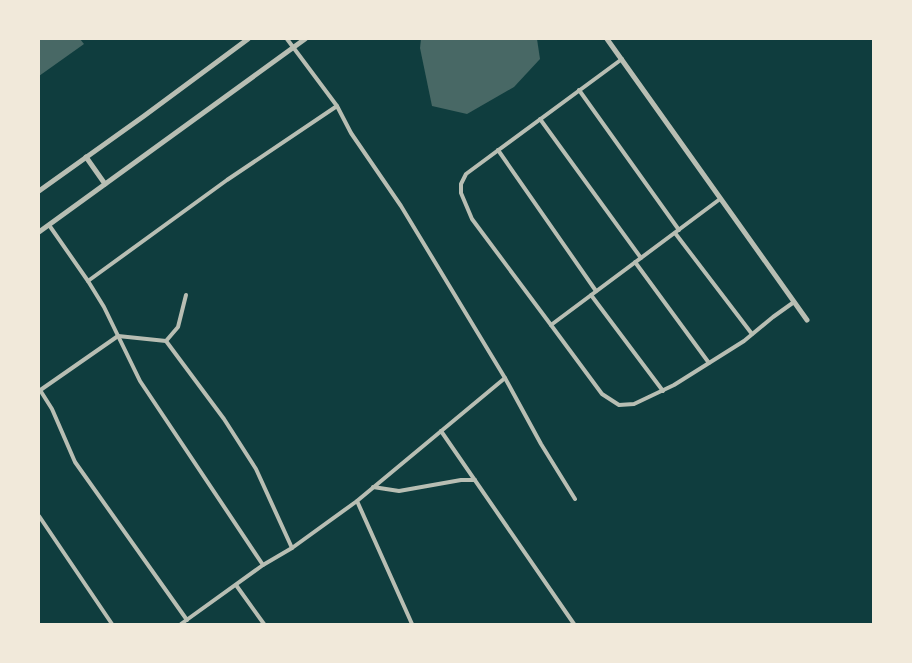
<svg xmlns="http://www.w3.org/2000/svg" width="912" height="663" font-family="'Nunito Sans',sans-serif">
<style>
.building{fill:#486865}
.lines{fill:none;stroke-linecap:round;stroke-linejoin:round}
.service{stroke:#b8beb3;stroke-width:4}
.minor{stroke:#b8beb3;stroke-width:5}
</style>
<rect width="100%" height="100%" fill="#0f3d3e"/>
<g class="building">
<path d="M39,39H80L84,44L39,76Z"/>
<path d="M421,39H537L540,59L514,87L467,114L432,106L420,48Z"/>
</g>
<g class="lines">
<g class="service">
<path d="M287,39L337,106L351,133L401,206L505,378L541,444L575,499"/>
<path d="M622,59L466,174L461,184V193L472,219L551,325L720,199"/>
<path d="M579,90L679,230"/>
<path d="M540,119L641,258"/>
<path d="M498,150L596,291"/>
<path d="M49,225L88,281L104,307L140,381L263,565L292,548L357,501L505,378"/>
<path d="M675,233L752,334"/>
<path d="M635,262L709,363"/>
<path d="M88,281L227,180L337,106"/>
<path d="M591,295L663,391"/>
<path d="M551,325L602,394L619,405L634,404L674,385L744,341L773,317L794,302"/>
<path d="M166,341L178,327L186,295"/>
<path d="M40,390L52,409L75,462L187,620"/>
<path d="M39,391L118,336L166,341L224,419L256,469L292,548"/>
<path d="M441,431L574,624"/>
<path d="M373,487L399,491L461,480H475"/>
<path d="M357,501L412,624"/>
<path d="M39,516L112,624"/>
<path d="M236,585L264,624"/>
<path d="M181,624L263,565"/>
</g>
<g class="minor">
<path d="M607,39L807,320"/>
<path d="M86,157L105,184"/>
<path d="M39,191L144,116L248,39"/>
<path d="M39,232L305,39"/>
</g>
</g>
<rect width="912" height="663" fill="none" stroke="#f1e9da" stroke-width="80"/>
</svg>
